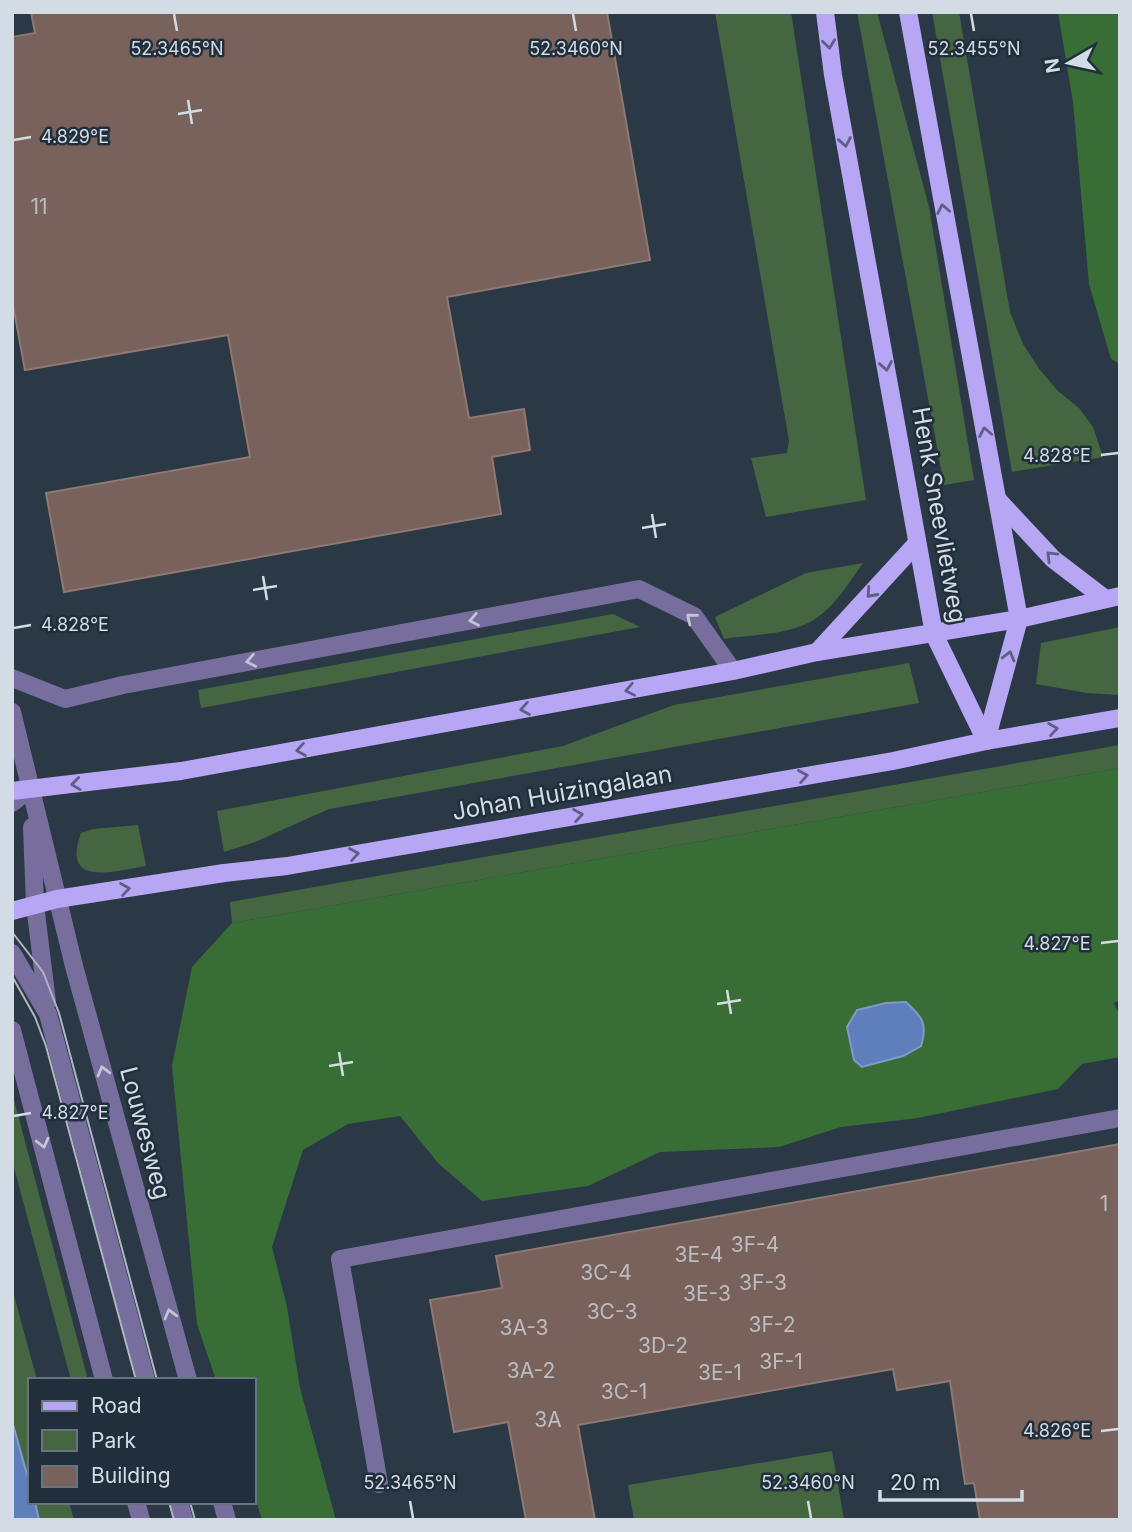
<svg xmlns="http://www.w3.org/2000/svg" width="1132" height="1532" font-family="Inter,sans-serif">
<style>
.green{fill:#446742}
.forest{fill:#386d36}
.water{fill:#5e7ebc;stroke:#819ac8;stroke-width:2}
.building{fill:#78625b;stroke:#8f7871;stroke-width:2}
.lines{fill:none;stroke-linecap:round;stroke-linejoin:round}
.minor{stroke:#786e9e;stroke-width:18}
.major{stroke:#b7a6f4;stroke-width:18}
.tram{stroke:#aeb7c1;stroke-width:2}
.oneway{stroke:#5d5f86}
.oneway2{stroke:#c1c5d6}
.ticks{fill:none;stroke:#d3dbe4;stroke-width:2.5}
.labels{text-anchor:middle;stroke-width:5;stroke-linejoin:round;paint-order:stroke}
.number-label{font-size:21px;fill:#bcbdc2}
.street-label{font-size:24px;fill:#d3dbe4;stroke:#212f3c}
.ticks-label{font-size:18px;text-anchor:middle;fill:#d3dbe4;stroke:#212f3c;stroke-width:5;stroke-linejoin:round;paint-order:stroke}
</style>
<rect width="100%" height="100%" fill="#2b3947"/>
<g class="green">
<path d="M715,12H791L866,500L766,517L751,458L787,453L789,441Z"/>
<path d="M857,12H877L929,207L974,480L944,485Z"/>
<path d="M932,12H959L1010,312L1023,344L1040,370L1058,391L1079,408L1093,427L1103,457L1012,472Z"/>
<path d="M863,563C848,584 831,613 806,624C782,635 750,635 724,639L715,617L806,573Z"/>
<path d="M613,614L640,627L201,708L198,690Z"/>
<path d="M1120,627V695L1087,693L1036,684L1041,643Z"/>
<path d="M909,663L919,703L329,809L255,842L224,852L217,811L563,746L674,705Z"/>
<path d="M1120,745V768L232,923L230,902Z"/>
<path d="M138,825L146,866C114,871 61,888 81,833L93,829Z"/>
<path d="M12,1092L88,1380H71L12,1160Z"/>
<path d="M12,1288L37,1380H30V1485L12,1421Z"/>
<path d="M832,1451L844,1520H634L628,1485Z"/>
<path d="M35,1502H69L74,1520H39Z"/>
</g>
<g class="forest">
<path d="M1058,12H1120V364L1111,359L1089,284L1073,102Z"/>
<path d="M1120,768V1000L1114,1003L1120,1016V1057L1082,1064L1058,1089L918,1118L841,1127L779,1147L660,1152L588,1186L482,1201L438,1163L400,1116L348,1124L303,1150L272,1247L287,1307L300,1388L336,1520H262L254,1494V1380H216L197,1324L172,1066L192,967L232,923Z"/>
</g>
<g class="water">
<path d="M906,1002C922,1017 928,1023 921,1046L903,1056L862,1067L854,1060L847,1027L857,1010L886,1003Z"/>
<path d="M12,1421L30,1485V1502H35L39,1520H12Z"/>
</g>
<g class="building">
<path d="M31,12H607L650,260L447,297L469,418L524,409L530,450L492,457L501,514L64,592L46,493L250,457L228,335L25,370L12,300V37L35,33Z"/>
<path d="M1120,1144V1520H980L974,1483L965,1484L950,1381L897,1390L893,1369L578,1425L595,1520H526L508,1422L454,1432L430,1300L502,1288L496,1256Z"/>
</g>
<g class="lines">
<g class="minor">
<path d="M12,678L65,699L123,685L639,589L694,616L733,671"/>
<path d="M12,712L74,966L188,1380"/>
<path d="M12,803L30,789"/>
<path d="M32,827L35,905L47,1002"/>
<path d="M12,953L48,1014L146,1380"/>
<path d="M12,1030L104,1380"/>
<path d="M379,1484L340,1259L1120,1118"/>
<path d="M136,1502L141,1520"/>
<path d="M179,1502L184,1520"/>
<path d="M222,1502L227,1520"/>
</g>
<g class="major">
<path d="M825,12L833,75L934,634L986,741"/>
<path d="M908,12L1019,619L986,741"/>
<path d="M998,500L1053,559L1104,598"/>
<path d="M817,652L917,543"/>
<path d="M12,791L181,771L733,671L817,652L1019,619L1120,596"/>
<path d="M12,911L57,899L224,873L287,866L893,761L986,741L1120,718"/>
</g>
<g class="tram">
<path d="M12,932L43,972L59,1013L157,1380"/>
<path d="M12,976L35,1017L46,1046L136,1380"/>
<path d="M169,1502L174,1520"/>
<path d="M190,1502L195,1520"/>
</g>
</g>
<defs><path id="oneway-chevron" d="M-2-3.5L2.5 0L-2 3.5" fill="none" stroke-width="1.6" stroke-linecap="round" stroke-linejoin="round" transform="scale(1.75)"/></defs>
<g class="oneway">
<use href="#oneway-chevron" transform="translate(829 44) rotate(83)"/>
<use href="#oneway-chevron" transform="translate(845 142) rotate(80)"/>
<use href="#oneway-chevron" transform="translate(943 209) rotate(-101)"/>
<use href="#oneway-chevron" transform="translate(886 366) rotate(80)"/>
<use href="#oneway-chevron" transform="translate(985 432) rotate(-101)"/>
<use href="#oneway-chevron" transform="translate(1051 556) rotate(-135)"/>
<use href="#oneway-chevron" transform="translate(871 593) rotate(132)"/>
<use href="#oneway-chevron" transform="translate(1009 656) rotate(-75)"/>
<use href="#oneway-chevron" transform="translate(630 690) rotate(169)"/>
<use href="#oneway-chevron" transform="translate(525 709) rotate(170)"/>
<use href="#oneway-chevron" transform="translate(1053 729) rotate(-9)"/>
<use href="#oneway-chevron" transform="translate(301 750) rotate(170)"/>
<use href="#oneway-chevron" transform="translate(803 776) rotate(-10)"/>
<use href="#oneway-chevron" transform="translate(76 784) rotate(173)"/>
<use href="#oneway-chevron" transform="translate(578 815) rotate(-10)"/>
<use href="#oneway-chevron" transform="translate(354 854) rotate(-10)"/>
<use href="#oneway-chevron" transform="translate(125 889) rotate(-9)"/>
</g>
<g class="oneway2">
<use href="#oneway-chevron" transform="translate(691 618) rotate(-141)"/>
<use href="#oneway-chevron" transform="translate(474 620) rotate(169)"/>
<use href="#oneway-chevron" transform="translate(251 661) rotate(169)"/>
<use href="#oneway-chevron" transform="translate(103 1071) rotate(-105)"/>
<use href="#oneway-chevron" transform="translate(43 1143) rotate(76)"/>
<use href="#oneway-chevron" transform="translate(170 1314) rotate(-105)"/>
</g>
<path class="ticks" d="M174,14L177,31M573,14L576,31M971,14L974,31M188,100L192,124M178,114L202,110M14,140L31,137M1101,455L1118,453M652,514L656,538M642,528L666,524M263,576L267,600M253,590L277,586M14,628L31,625M1101,943L1118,941M727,990L731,1014M717,1004L741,1000M339,1052L343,1076M329,1066L353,1062M14,1116L31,1113M1101,1431L1118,1429M410,1501L413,1518M808,1501L811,1518"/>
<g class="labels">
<g class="number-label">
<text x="39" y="214">11</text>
<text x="1104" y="1211">1</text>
<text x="755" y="1252">3F-4</text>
<text x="699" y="1262">3E-4</text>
<text x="606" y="1280">3C-4</text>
<text x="763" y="1290">3F-3</text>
<text x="707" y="1301">3E-3</text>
<text x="612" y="1319">3C-3</text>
<text x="772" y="1332">3F-2</text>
<text x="524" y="1335">3A-3</text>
<text x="663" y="1353">3D-2</text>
<text x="781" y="1369">3F-1</text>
<text x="531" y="1378">3A-2</text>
<text x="720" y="1380">3E-1</text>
<text x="624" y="1399">3C-1</text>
<text x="548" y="1427">3A</text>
</g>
<g class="street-label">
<text transform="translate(939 515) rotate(80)" y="8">Henk Sneevlietweg</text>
<text transform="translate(562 793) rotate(-10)" y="8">Johan Huizingalaan</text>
<text transform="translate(145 1133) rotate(75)" y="8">Louwesweg</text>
</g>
</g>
<g class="ticks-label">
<text x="974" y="55">52.3455°N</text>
<text x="177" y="55">52.3465°N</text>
<text x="576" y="55">52.3460°N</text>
<text x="75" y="143">4.829°E</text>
<text x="1057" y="462">4.828°E</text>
<text x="75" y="631">4.828°E</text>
<text x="1057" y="950">4.827°E</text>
<text x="75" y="1119">4.827°E</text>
<text x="1057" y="1437">4.826°E</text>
<text x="410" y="1489">52.3465°N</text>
<text x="808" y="1489">52.3460°N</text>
</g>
<rect width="1132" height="1532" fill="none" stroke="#d3dbe4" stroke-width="28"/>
<rect x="28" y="1378" width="228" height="126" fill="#212f3c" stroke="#68747f" stroke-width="2"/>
<rect x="42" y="1401" width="35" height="10" fill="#b7a6f4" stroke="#68747f" stroke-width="2"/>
<text x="91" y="1413" font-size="21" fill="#d3dbe4">Road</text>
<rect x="42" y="1430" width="35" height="21" fill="#446742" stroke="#68747f" stroke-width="2"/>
<text x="91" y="1448" font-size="21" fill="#d3dbe4">Park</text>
<rect x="42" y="1466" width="35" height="21" fill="#78625b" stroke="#68747f" stroke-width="2"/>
<text x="91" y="1483" font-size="21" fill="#d3dbe4">Building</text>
<g transform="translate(1069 63) rotate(261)" stroke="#212f3c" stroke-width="5" paint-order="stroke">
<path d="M0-5L12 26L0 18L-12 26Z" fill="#d3dbe4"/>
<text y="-10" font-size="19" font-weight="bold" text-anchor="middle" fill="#d3dbe4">N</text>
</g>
<path d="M880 1490v10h142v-10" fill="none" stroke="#d3dbe4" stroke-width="3.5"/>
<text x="890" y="1490" font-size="21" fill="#d3dbe4" stroke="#212f3c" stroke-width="5" paint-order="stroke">20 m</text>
</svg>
